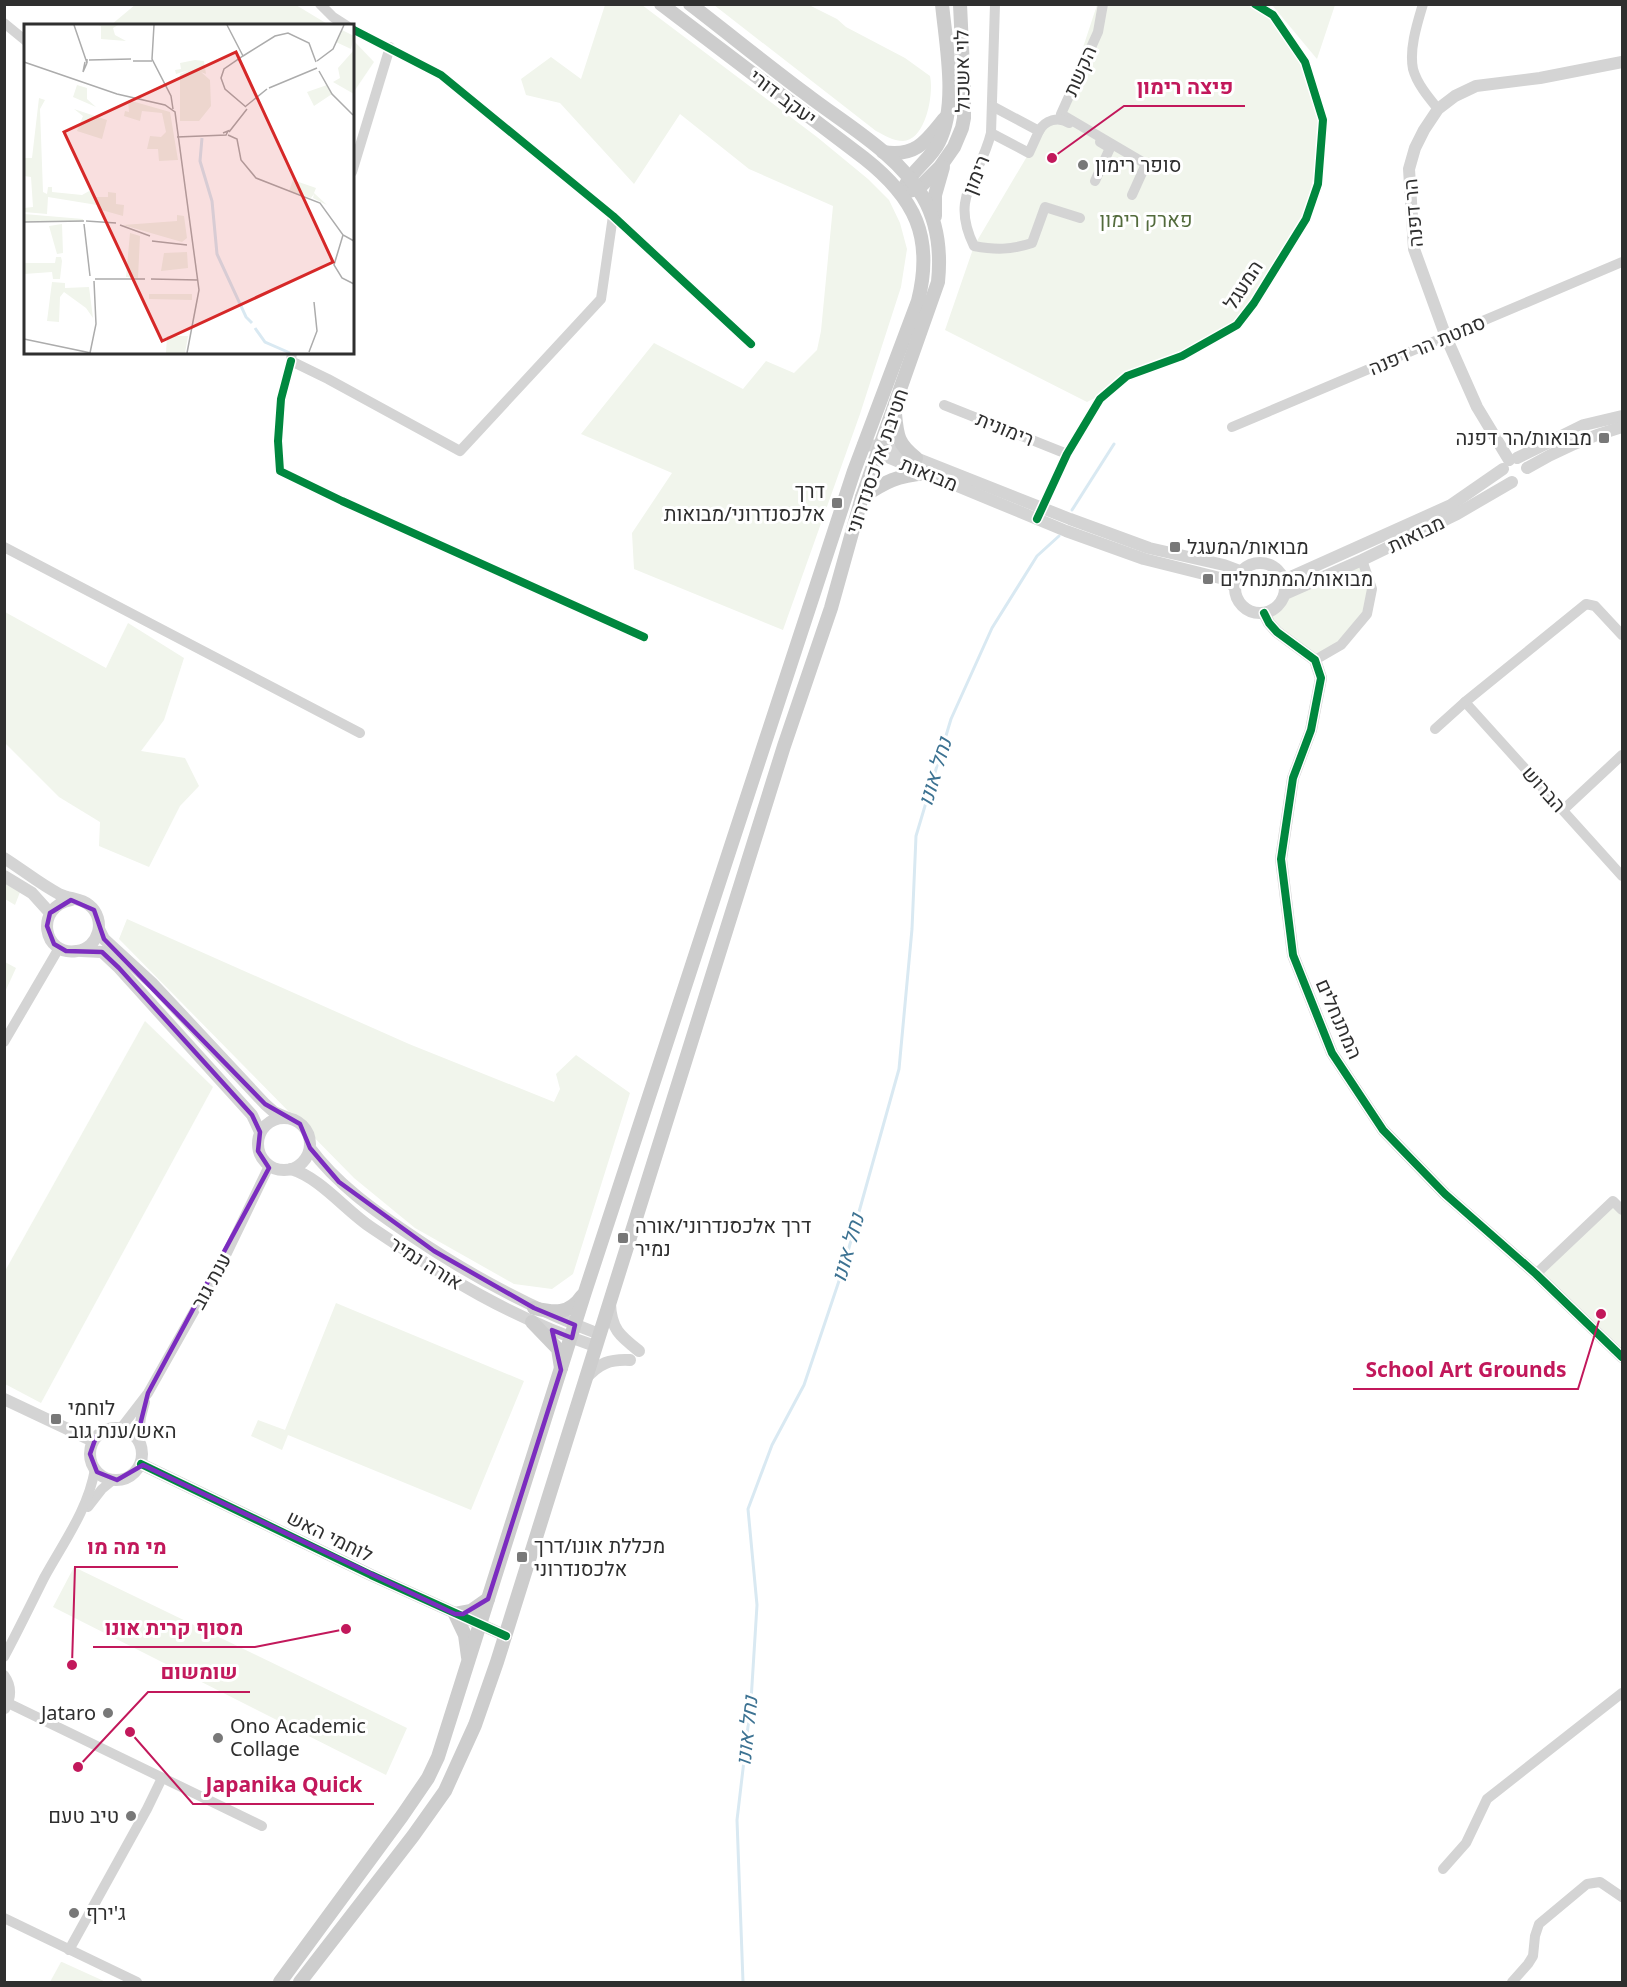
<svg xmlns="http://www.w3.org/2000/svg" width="1627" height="1987" font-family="'Noto Sans',Heebo,sans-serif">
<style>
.green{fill:#f1f5ec}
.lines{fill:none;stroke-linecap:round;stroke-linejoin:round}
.stream{stroke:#d9e9f2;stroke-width:3}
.minor{stroke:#d4d4d4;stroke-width:10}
.tertiary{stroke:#d4d4d4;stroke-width:12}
.secondary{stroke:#cdcdcd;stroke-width:14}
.cycleway-casing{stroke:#fff;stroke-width:11}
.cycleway{stroke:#00873e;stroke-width:8}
.marked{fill:none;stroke:#7b2cbf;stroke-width:4.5;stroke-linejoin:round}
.poi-dot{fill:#787878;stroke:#fff;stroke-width:2}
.labels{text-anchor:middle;stroke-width:6;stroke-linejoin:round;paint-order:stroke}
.street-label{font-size:20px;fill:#2f2f2f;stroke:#fff}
.poi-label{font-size:20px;fill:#2f2f2f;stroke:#fff;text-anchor:start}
.park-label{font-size:20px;fill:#536b3c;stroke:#fff}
.water-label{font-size:21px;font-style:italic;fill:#3c7292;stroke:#fff}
.inset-river{fill:none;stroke:#d9e9f2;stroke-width:3}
.inset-road{fill:none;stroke:#acacac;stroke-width:1.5}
.view{fill:#d62828;fill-opacity:0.15;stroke:#d62828;stroke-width:3}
.inset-edge{fill:none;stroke:#2f2f2f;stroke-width:3}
.leader{fill:none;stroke:#c2185b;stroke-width:2}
.callout-dot{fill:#c2185b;stroke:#fff;stroke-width:2}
.callout-label{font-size:21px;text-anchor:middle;font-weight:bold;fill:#c2185b;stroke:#fff;stroke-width:6;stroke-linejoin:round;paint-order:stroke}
</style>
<rect width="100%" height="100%" fill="#fff"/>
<g class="green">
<path d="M136,4L296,5L329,25H111Z"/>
<path d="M605,5H642L817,137L868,179L889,200L900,223L907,249L901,287L860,414L783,630L634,569L632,533L672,473L581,434L654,343L743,389L766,361L794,373L817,350L821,331L833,206L749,169L680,114L634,184L560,103L526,95L521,79L551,57L581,79Z"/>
<path d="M714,5H809L837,19L846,27L905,58L930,76C934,93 926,140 903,141C893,141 884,135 876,131Z"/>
<path d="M1097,5H1255L1273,15L1305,62L1323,120L1306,219L1237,325L1087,402L945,330L974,246L1029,153L1039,131L1061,114Z"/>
<path d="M1272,5H1335L1317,59Z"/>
<path d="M353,40L374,62L353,93Z"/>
<path d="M1362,560L1372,589L1367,614L1341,645L1315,660L1264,613L1275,608L1285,594Z"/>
<path d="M5,612L106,668L128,623L184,658L164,720L141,751L185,758L199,786L180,806L149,867L99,846L100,822L59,797L5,743Z"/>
<path d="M4,877L22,887L15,905L5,899Z"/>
<path d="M127,919L409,1044L554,1102L560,1089L556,1074L576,1055L630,1093L573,1274L552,1289L514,1284L415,1228L354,1178L119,939Z"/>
<path d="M5,962L16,968L5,992Z"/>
<path d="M145,1021L213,1087L41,1403L5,1384V1271Z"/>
<path d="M1613,1202L1622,1211V1355L1536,1274Z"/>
<path d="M336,1303L524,1381L471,1510L288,1435L282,1450L251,1436L258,1420L285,1430Z"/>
<path d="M74,1567L407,1728L386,1775L53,1607Z"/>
<path d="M61,1962H62L106,1982H50Z"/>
</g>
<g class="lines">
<g class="stream">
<path d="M1072,510L1114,444"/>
<path d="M743,1982L737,1820L751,1701L757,1605L748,1509L772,1445L804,1385L843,1269L899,1069L912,929L916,836L951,719L992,628L1037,556L1059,536"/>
</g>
<g class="minor">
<path d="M320,4L333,17L347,26"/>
<path d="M995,4L991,133C980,179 949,195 974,246C995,250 1011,250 1032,243L1045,207L1080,218"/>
<path d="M1103,4L1098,32L1061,114L1146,164L1132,195"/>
<path d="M1423,4C1417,24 1409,49 1413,69C1417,84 1429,98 1438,109"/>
<path d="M4,23L26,41"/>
<path d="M352,29L441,75L613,216L751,344"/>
<path d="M1039,131C1045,120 1058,116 1069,123"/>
<path d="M991,133L1029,153L1039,131L992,106"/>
<path d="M352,172L390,47"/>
<path d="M1095,181L1110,148L1100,142"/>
<path d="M292,352L291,361L328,379L460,451L601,299L613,216"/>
<path d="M291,361L281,399L278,441L280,471L342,501L644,637"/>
<path d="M944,405L1067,454"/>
<path d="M1232,427L1622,262"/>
<path d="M1037,519L1067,454L1100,399L1127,376L1182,356L1237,325L1254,303L1306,219L1318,184L1323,120L1305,62L1273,15L1255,4"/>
<path d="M4,547L360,733"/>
<path d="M1315,660L1341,645L1367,614L1372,589L1362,560"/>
<path d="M1465,702L1622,876"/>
<path d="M1435,729L1465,702L1586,604L1595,606L1622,635"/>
<path d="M1563,810L1622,755"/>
<path d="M4,1042L59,948"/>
<path d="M1536,1274L1613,1201L1622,1210"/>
<path d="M121,1428L148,1393L226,1255L269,1166"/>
<path d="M138,1438L141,1417L145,1402"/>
<path d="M88,1507L102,1489L113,1480"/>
<path d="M4,1657C18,1631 31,1604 44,1578C63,1543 88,1510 95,1469"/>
<path d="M4,1675C12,1686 12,1697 5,1709"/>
<path d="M8,1703L262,1826"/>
<path d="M1443,1869L1466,1843L1487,1799L1622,1693"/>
<path d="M4,1918L137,1982"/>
<path d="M69,1950L147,1809L162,1778"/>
<path d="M1512,1982L1528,1964L1533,1956L1535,1936L1539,1924L1587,1884L1600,1882L1622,1897"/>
</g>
<g class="tertiary">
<path d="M863,445L881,446L916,458L1070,519L1149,548L1224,565L1240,571"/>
<path d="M880,454L1066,531L1144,559L1224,579L1235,587"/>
<path d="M1517,458L1584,425L1622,416"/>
<path d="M1509,460L1477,407L1446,337L1414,249L1409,169L1415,148L1424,130L1438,109L1455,96L1476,86L1540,78L1622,62"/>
<path d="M1527,468C1559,449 1587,437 1622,427"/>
<circle cx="1260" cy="588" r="25"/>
<path d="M1284,580L1451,505L1503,469"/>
<path d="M1285,594L1362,560L1457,514L1512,482"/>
<path d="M1264,613L1269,623L1277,632L1315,660L1321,678L1311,730L1293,778L1281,859L1293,955L1332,1053L1383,1130L1445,1194L1536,1274L1622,1357"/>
<path d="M4,858C23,870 40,884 59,894C69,899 81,898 89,905C107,919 99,948 77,951C43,957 34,907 71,900"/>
<path d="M4,876L32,893L50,913"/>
<path d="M99,929L104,939L153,984L265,1104L274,1112L288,1118"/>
<path d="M81,951L102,952L119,968L252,1115L260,1132"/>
<circle cx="284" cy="1144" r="26"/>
<path d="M310,1148C337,1184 372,1209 409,1234C469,1275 531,1308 599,1334"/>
<path d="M291,1169C321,1178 346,1211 372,1228C443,1276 514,1319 595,1346"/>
<path d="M610,1304C611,1329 620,1336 639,1351"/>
<path d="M585,1379C599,1363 610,1359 630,1360"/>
<path d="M4,1399L93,1441"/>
<circle cx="116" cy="1454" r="26"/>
<path d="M141,1464L371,1575L506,1636"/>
</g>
<g class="secondary">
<path d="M883,152C915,157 925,143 944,119"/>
<path d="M905,186C913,169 931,159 939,142C958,105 946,45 942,4"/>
<path d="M909,191L918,189L940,167L954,147L962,128L964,118V90L960,4"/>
<path d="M935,216V195L943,167"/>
<path d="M895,414C897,436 898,444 916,458"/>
<path d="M862,497C887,481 896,476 926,473"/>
<path d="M534,1308C554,1313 569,1315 582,1296"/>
<path d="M532,1322L558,1349L561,1368"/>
<path d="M468,1657L465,1635L455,1614L471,1611L488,1599"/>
<path d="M280,1982L402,1816L428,1778L438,1757L585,1292L766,739L854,471L918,301C934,237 915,198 864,158L661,4"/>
<path d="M300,1982L413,1836L445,1791L475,1725L497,1662L784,746L831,608L862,497L938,282C941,253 938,223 923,197C897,153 846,125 806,94C767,65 729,34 690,4"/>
</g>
<defs>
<g id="cycleway">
<path d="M352,29L441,75L613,216L751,344"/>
<path d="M291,361L281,399L278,441L280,471L342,501L644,637"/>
<path d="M1037,519L1067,454L1100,399L1127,376L1182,356L1237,325L1254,303L1306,219L1318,184L1323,120L1305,62L1273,15L1255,4"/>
<path d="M1264,613L1269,623L1277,632L1315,660L1321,678L1311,730L1293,778L1281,859L1293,955L1332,1053L1383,1130L1445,1194L1536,1274L1622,1357"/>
<path d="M141,1464L371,1575L506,1636"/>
</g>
</defs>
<use href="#cycleway" class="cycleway-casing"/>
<use href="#cycleway" class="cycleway"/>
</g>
<path class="marked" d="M71,900L94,910L104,939L265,1104L300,1124L310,1148L339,1182L434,1251L534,1308L575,1325L572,1338L552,1330L561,1370L488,1599L463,1614H455L143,1465L117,1480L97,1472L90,1454L96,1437L114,1428L138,1433L148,1393L269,1168L258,1151L260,1132L252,1115L119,968L102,952L66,951L54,944L47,926L50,913Z"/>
<g class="poi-dot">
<circle cx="1083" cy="165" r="6"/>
<rect x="1598" y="432" width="12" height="12" rx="3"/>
<rect x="831" y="497" width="12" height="12" rx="3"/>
<rect x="1169" y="541" width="12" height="12" rx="3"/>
<rect x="1202" y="573" width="12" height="12" rx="3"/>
<rect x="617" y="1232" width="12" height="12" rx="3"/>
<rect x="50" y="1413" width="12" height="12" rx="3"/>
<rect x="516" y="1551" width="12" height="12" rx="3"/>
<circle cx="108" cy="1713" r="6"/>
<circle cx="218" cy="1738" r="6"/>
<circle cx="131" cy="1816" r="6"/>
<circle cx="74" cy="1913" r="6"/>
</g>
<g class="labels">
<g class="street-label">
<text transform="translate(962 71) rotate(-91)" y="7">לוי אשכול</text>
<text transform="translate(1080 71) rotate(-66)" y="7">הקשת</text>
<text transform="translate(783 97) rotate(37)" y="7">יעקב דורי</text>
<text transform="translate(976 175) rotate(-68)" y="7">רימון</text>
<text transform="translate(1413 213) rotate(-95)" y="7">הר דפנה</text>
<text transform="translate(1243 285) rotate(-57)" y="7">המעגל</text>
<text transform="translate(1427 345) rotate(-23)" y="7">סמטת הר דפנה</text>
<text transform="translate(1005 429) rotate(22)" y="7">רימונית</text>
<text transform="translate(877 461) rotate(-71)" y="7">חטיבת אלכסנדרוני</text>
<text transform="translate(929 474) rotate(22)" y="7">מבואות</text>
<text transform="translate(1416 534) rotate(-26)" y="7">מבואות</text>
<text transform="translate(1544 789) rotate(48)" y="7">הברוש</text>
<text transform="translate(1339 1019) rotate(66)" y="7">המתנחלים</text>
<text transform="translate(426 1263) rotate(32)" y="7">אורה נמיר</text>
<text transform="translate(211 1281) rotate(-61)" y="7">ענת גוב</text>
<text transform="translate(330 1536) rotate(26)" y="7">לוחמי האש</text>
</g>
<g class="poi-label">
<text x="1095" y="172">סופר רימון</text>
<text x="1592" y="445" text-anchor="end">מבואות/הר דפנה</text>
<text x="825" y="498" text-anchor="end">דרך<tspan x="825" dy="23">אלכסנדרוני/מבואות</tspan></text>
<text x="1187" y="554">מבואות/המעגל</text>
<text x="1220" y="586">מבואות/המתנחלים</text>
<text x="635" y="1233">דרך אלכסנדרוני/אורה<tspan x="635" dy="23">נמיר</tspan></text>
<text x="68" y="1415">לוחמי<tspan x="68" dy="23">האש/ענת גוב</tspan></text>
<text x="534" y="1553">מכללת אונו/דרך<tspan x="534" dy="23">אלכסנדרוני</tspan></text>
<text x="96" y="1720" text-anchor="end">Jataro</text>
<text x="230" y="1733">Ono Academic<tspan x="230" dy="23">Collage</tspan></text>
<text x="119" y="1823" text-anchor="end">טיב טעם</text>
<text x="86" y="1920">ג'ירף</text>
</g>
<g class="park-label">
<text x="1146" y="227">פארק רימון</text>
</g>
<g class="water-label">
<text transform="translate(935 772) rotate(-73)" y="7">נחל אונו</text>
<text transform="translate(848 1248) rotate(-74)" y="7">נחל אונו</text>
<text transform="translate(747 1731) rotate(-84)" y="7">נחל אונו</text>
</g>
</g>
<g transform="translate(24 24)">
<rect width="330" height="330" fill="#fff"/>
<path d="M74,1H94L89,4L91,11L102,17L77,15V2ZM318,6L330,12L327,25L312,18ZM330,26V70L309,58L316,54L314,44ZM171,36L180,37L182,50L177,48L186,56L187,82L175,97H156V50L165,46L152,50L151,46L157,45L156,39ZM53,61L63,64V75L72,83L49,73ZM303,61L308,70L290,82L283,68ZM15,74L21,76L16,85L19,168L23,170L24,163H28V168L58,171L67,166L71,173H84V168L92,169V180L100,181L99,192L74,185L73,181L24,173L23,190L0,188V184L9,183L7,153L0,152V134H8ZM104,76L146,88L154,136L135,137L134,125H123L126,112L137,113L142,108L138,89L118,87L116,97L100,92L101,87L105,88ZM50,85L83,96L78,115L53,107L59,92ZM269,156L292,164L290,169L303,181L289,174L290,170L287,174L265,167ZM0,190L59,195V198H0ZM153,191L160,192L163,214L158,218L99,201L153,197ZM38,200L39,229L33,230L25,202ZM106,209L116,212L114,254L102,253ZM163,228L164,244L137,247L140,229ZM32,233H37L38,237L36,255H29L28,248L0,250V239H31ZM28,258L41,259V264L65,263L69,294L62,284L40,268L36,273L35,298L23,297ZM125,270H168V276L125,275ZM143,312H164L161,329H142Z" fill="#f1f5ec"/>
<path class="inset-river" d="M178,114L176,137L188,177L193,230L222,293L228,299M231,304L241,318L266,329"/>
<path class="inset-road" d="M50,1L63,39V35M130,1L128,35L147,72L149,85M203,1L219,32M65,36L107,35M109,37H128M293,37L309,25L320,1M0,38L93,70L141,81L151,88L175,266L163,329M61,38L59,48L63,39M295,47L308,70L329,91M245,64L293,44M222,82L243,65M222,83L201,65L197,54L200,45L219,32L251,12L264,9L285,19L292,38M205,108L223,85M204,111L213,115L217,136L232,154L296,179L319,211L330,217M153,113L202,111L204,107L199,109M62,197L92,199M0,198L60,197M60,200L66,252M96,201L126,212M319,211L310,241L318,254L330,260M128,217L163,221M71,255H121M127,255L174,256M0,315L67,329M285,328L293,307L290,278M66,329L72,300L70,257"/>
<path class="view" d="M212,28L309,238L138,317L40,108Z"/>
<rect width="330" height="330" class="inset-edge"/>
</g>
<path class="leader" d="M1052 158L1124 106H1245M1601 1314L1578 1389H1353M72 1665L75 1567H178M346 1629L255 1647H93M78 1767L148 1692H250M130 1732L193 1804H374"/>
<g class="callout-dot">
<circle cx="1052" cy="158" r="6"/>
<circle cx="1601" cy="1314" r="6"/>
<circle cx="72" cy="1665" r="6"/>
<circle cx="346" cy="1629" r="6"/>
<circle cx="78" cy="1767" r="6"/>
<circle cx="130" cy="1732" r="6"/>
</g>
<g class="callout-label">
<text x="1185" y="94">פיצה רימון</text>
<text x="1466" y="1377">School Art Grounds</text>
<text x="127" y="1554">מי מה מו</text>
<text x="174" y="1635">מסוף קרית אונו</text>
<text x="199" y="1679">שומשום</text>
<text x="284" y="1792">Japanika Quick</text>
</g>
<rect width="1627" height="1987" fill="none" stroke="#2f2f2f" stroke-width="12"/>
</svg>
